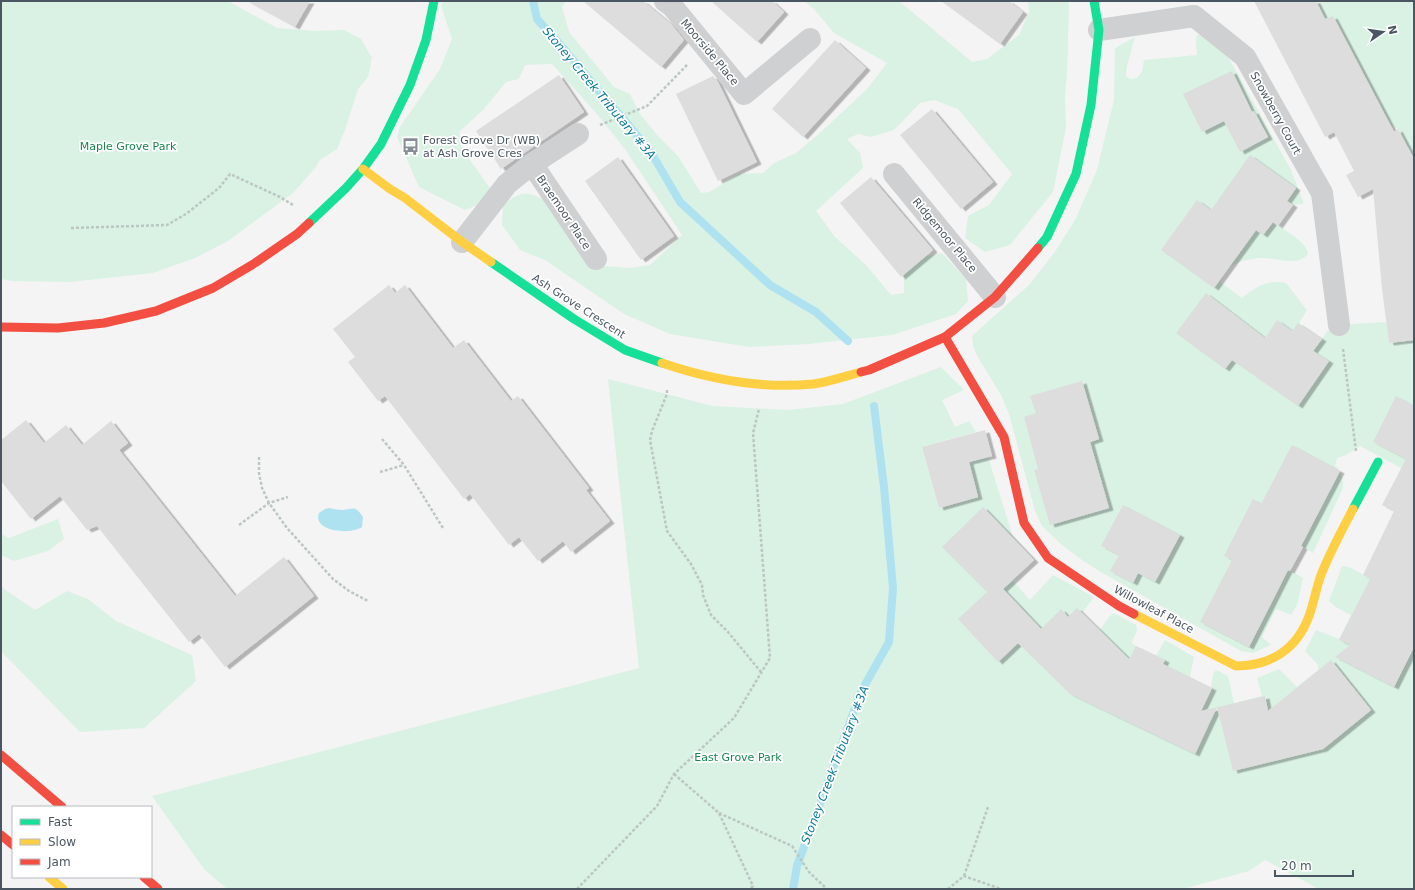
<svg xmlns="http://www.w3.org/2000/svg" width="1415" height="890" font-family="'DejaVu Sans',sans-serif">
<style>
.green{fill:#d9f2e3}
.water{fill:#aee2f0}
.lines{fill:none;stroke-linecap:round;stroke-linejoin:round}
.stream{stroke:#aee2f0;stroke-width:8}
.building{fill:#ddddde;filter:url(#shadow)}
.path{stroke:#bcc7c4;stroke-width:2.5;stroke-dasharray:3 2;stroke-linecap:butt}
.street{stroke:#ced0d2;stroke-width:22}
.fast{stroke:#16e098;stroke-width:9}
.slow{stroke:#ffcf43;stroke-width:9}
.jam{stroke:#f24e42;stroke-width:9}
.labels{text-anchor:middle;stroke-width:3.5;stroke-linejoin:round;paint-order:stroke}
.street-label{font-size:11px;fill:#4a5661;stroke:#fff}
.poi-label{font-size:11px;fill:#4a5661;stroke:#fff;text-anchor:start}
.park-label{font-size:11px;fill:#17864f;stroke:#fff}
.water-label{font-size:12px;font-style:italic;fill:#0c7c9b;stroke:#fff}
</style>
<defs>
<filter id="shadow"><feDropShadow dx="4.5" dy="2.5" stdDeviation="0" flood-color="#0004"/></filter>
</defs>
<rect width="100%" height="100%" fill="#f4f4f4"/>
<g class="green">
<path d="M1,1H228L277,28L316,31L344,30L361,39L372,58L368,77L358,89L345,130L337,149L320,160L316,167L293,193L228,241L195,258L153,273L69,282L12,281L1,279Z"/>
<path d="M443,1H566L562,7L569,32L614,87L630,94L640,114L658,136L678,156L701,193L709,192L739,174L763,173L774,163L796,153L821,132L867,89L887,63L834,33L814,9L804,1H899L972,62L987,59L1019,35L1029,12L1028,1H1068L1069,5L1067,73L1065,94L1066,128L1053,192L1010,245L985,252L965,238L968,216L989,205L1012,174L958,109L934,100L920,103L894,130L871,137L858,134L847,139L860,153L863,168L816,211L835,237L866,265L891,295L904,293V269L917,258L942,253L966,279L968,301L956,314L892,335L808,344L749,347L670,334L624,314L545,260L520,250L502,225L503,205C519,193 524,190 543,199L592,265L630,268L650,265L682,235L625,149L596,113L552,64L525,65L519,79L506,82L484,109L459,132L462,149L490,188L487,201L465,210L419,187L397,137L400,127L440,69L452,39L441,6Z"/>
<path d="M1316,1H1414V159L1398,129L1390,125L1333,16L1318,23L1319,7Z"/>
<path d="M1201,34L1222,46L1291,170L1303,201V204L1293,205L1279,226C1288,233 1306,241 1308,254C1297,267 1278,258 1264,258C1254,258 1242,260 1233,265C1228,268 1223,276 1220,282L1242,298C1255,287 1268,279 1286,283L1307,310L1299,323L1322,339L1327,331L1353,324L1386,322L1389,343L1414,340V475L1360,446L1346,455L1337,458L1335,465C1342,473 1343,479 1343,488L1313,553L1303,547L1291,571L1303,578L1297,605L1291,615L1276,609L1262,637L1271,645L1253,653L1241,651L1099,571L1082,560L1062,545L1042,526L1035,511L1009,414L1001,395L976,354L973,345L972,336L1029,285L1054,253L1075,220L1097,170L1114,100L1115,48L1135,37L1127,66L1126,76L1130,79L1137,78L1142,72L1144,60L1197,55L1196,40L1197,35Z"/>
<path d="M941,367L964,390L942,400L955,427L969,421L976,432L922,447L939,508L978,497L969,462L988,457L1013,537L1034,560L1013,581L1030,600L1053,575L1094,597L1082,613L1100,630L1109,617L1114,613L1136,625L1137,630L1132,643L1136,646L1156,656L1165,640L1194,657L1190,677L1211,688L1213,674L1216,670L1228,676L1237,717L1241,716L1238,702L1262,696L1257,678L1279,669L1297,687L1318,670V665L1305,651L1316,630L1339,639L1351,615L1336,607L1329,601L1342,566L1349,567L1385,586L1414,616V889H1319L1265,860L1249,871L1183,889H227L204,869L152,796L639,668L608,379L713,406L788,410L843,404Z"/>
<path d="M58,519L64,539L48,551L14,561L1,555V534L9,538Z"/>
<path d="M1,585L4,589L35,610L67,591L88,599L116,621L192,655L196,681L144,728L80,732L1,651Z"/>
</g>
<path class="water" d="M329,508C334,509 338,510 343,510C354,508 356,506 363,517L362,527C351,535 312,532 319,513L325,509Z"/>
<g class="lines">
<g class="stream">
<path d="M533,1L537,19L564,49L606,100L622,117L652,154L680,202L770,285L816,312L848,341"/>
<path d="M793,889L797,866L861,692L889,642L893,588L884,487L874,406"/>
</g>
</g>
<g class="building">
<path d="M247,1H310L295,27Z"/>
<path d="M583,1H643L672,25L684,40L661,67Z"/>
<path d="M711,1H772L784,12L757,42Z"/>
<path d="M941,1H1009L1023,12L1000,44Z"/>
<path d="M1254,1H1316L1325,19L1333,16L1394,132L1398,129L1414,159V340L1389,343L1382,289L1373,189L1358,197L1346,175L1354,171L1334,132L1325,137Z"/>
<path d="M835,40L866,68L803,137L772,109Z"/>
<path d="M1232,71L1252,112L1254,111L1268,137L1240,152L1224,121L1202,132L1183,94Z"/>
<path d="M559,75L584,112L501,169L476,131Z"/>
<path d="M713,76L718,82L757,162L718,181L676,94Z"/>
<path d="M932,109L993,182L961,209L900,135Z"/>
<path d="M1250,155L1296,188L1287,201L1293,205L1278,226L1273,222L1263,235L1256,230L1214,288L1161,250L1197,200L1211,210Z"/>
<path d="M618,157L674,236L641,260L585,181Z"/>
<path d="M871,177L933,250L901,277L840,203Z"/>
<path d="M389,285L395,293L405,285L453,348L464,340L511,401L518,396L589,488L586,490L610,521L571,552L563,541L538,561L519,537L509,545L470,494L464,499L385,396L378,401L348,362L355,357L333,329Z"/>
<path d="M1206,293L1265,338L1277,320L1292,331L1298,323L1322,339L1313,351L1329,361L1298,406L1232,360L1225,369L1176,333Z"/>
<path d="M1082,381L1099,439L1090,442L1109,508L1050,525L1034,470L1038,469L1024,417L1036,413L1030,396Z"/>
<path d="M1396,396L1414,406V647L1394,687L1335,657L1350,645L1339,640L1370,579L1363,575L1394,511L1382,505L1406,459L1373,442Z"/>
<path d="M26,420L44,443L66,425L82,445L111,421L128,443L119,450L235,596L284,557L314,596L225,667L199,634L189,642L97,526L87,530L60,496L31,519L1,481V440Z"/>
<path d="M985,430L992,456L969,462L978,497L939,508L922,447Z"/>
<path d="M1292,445L1340,471L1301,546L1303,547L1290,571L1288,570L1249,647L1200,622L1232,560L1224,556L1253,499L1261,504Z"/>
<path d="M1123,505L1180,535L1155,582L1138,573L1133,583L1110,571L1119,555L1101,546Z"/>
<path d="M983,507L1034,560L1003,589L1041,629L1061,609L1068,617L1077,608L1129,659L1136,646L1165,660L1163,664L1212,688L1201,711L1265,696L1268,711L1331,660L1371,710L1323,749L1233,771L1217,707L1195,754L1070,694L1018,643L998,662L958,619L987,592L942,547Z"/>
</g>
<g class="lines">
<g class="path">
<path d="M600,125L647,106L688,64"/>
<path d="M71,228L167,225L186,214L219,188L230,174L280,197L293,205"/>
<path d="M1343,349L1356,451"/>
<path d="M667,390V394L652,431L650,440L667,531L691,564L702,585L703,595L711,615L728,632L761,672"/>
<path d="M382,439L404,465L443,528"/>
<path d="M259,457V473L262,488L269,503L287,528L333,579L349,591L368,601"/>
<path d="M380,472L404,465"/>
<path d="M239,525L269,503L288,497"/>
<path d="M674,774L719,813L753,886L750,889"/>
<path d="M719,813L792,846L809,872L827,889"/>
<path d="M964,876L988,807"/>
<path d="M577,889L657,806L674,774L734,718L770,658L753,433L759,409"/>
<path d="M948,889L964,876L1001,889"/>
</g>
<g class="street">
<path d="M665,1L672,6L744,94L810,39"/>
<path d="M1099,30L1194,16L1245,57L1322,193L1339,325"/>
<path d="M532,164L578,134"/>
<path d="M894,174L995,297"/>
<path d="M462,242L507,184L532,164L596,259"/>
</g>
<g class="fast">
<path d="M309,223L346,188L363,169L381,144L410,85L426,40L434,1"/>
<path d="M1038,248L1047,237L1076,174L1091,105L1099,30L1094,1"/>
<path d="M491,262L574,319L625,350L662,363"/>
<path d="M1353,509L1378,462"/>
</g>
<g class="slow">
<path d="M363,169L390,189L405,198L462,242L491,262"/>
<path d="M662,363C709,379 763,389 813,384C829,382 846,376 861,372"/>
<path d="M1134,614L1236,666C1271,666 1297,649 1309,616C1314,603 1316,588 1321,575C1330,552 1342,530 1353,509"/>
<path d="M49,877L63,889"/>
</g>
<g class="jam">
<path d="M1,327L58,328L104,323L156,311L213,288L255,263L297,234L309,223"/>
<path d="M945,337L1004,437L1024,523L1048,558L1119,606L1134,614"/>
<path d="M861,372L869,370L945,337L995,297L1038,248"/>
<path d="M1,755L62,807"/>
<path d="M1,835L13,845"/>
<path d="M144,877L158,889"/>
</g>
</g>
<defs>
<symbol id="bus-bare" viewBox="-9 -9 18 18"><path d="M-5-6H5V4H4V6H2V4H-2V6H-4V4H-5ZM-3.5-4V0h7V-4ZM-3.5 1.2v1.5H-2V1.2ZM2 1.2v1.5H3.5V1.2Z" fill="#868d94" stroke="#fff" stroke-width="2.5" paint-order="stroke"/></symbol>
</defs>
<g fill-rule="evenodd">
<use href="#bus-bare" x="398" y="134" width="25" height="25"/>
</g>
<g class="labels">
<g class="street-label">
<text transform="translate(710 52) rotate(50)" y="4">Moorside Place</text>
<text transform="translate(1276 113) rotate(61)" y="4">Snowberry Court</text>
<text transform="translate(564 212) rotate(56)" y="4">Braemoor Place</text>
<text transform="translate(945 235) rotate(50)" y="4">Ridgemoor Place</text>
<text transform="translate(579 306) rotate(33)" y="4">Ash Grove Crescent</text>
<text transform="translate(1154 609) rotate(28)" y="4">Willowleaf Place</text>
</g>
<g class="poi-label">
<text x="423" y="144">Forest Grove Dr (WB)<tspan x="423" dy="13">at Ash Grove Cres</tspan></text>
</g>
<g class="park-label">
<text x="128" y="150">Maple Grove Park</text>
<text x="738" y="761">East Grove Park</text>
</g>
<g class="water-label">
<text transform="translate(599 93) rotate(50)" y="4">Stoney Creek Tributary #3A</text>
<text transform="translate(835 765) rotate(-69)" y="4">Stoney Creek Tributary #3A</text>
</g>
</g>
<rect width="1415" height="890" fill="none" stroke="#4a5661" stroke-width="4"/>
<rect x="12" y="806" width="140" height="72" fill="#ffffff" stroke="#b7bbc0"/>
<rect x="20" y="819" width="20" height="6" fill="#16e098" stroke="#b7bbc0"/>
<text x="48" y="826" font-size="12" fill="#4a5661">Fast</text>
<rect x="20" y="839" width="20" height="6" fill="#ffcf43" stroke="#b7bbc0"/>
<text x="48" y="846" font-size="12" fill="#4a5661">Slow</text>
<rect x="20" y="859" width="20" height="6" fill="#f24e42" stroke="#b7bbc0"/>
<text x="48" y="866" font-size="12" fill="#4a5661">Jam</text>
<g transform="translate(1383 32) rotate(77)" stroke="#ffffff" stroke-width="3" paint-order="stroke">
<path d="M0-3L7 15L0 10L-7 15Z" fill="#4a5661"/>
<text y="-6" font-size="11" font-weight="bold" text-anchor="middle" fill="#4a5661">N</text>
</g>
<path d="M1275 870v6h78v-6" fill="none" stroke="#4a5661" stroke-width="2"/>
<text x="1281" y="870" font-size="12" fill="#4a5661" stroke="#ffffff" stroke-width="3" paint-order="stroke">20 m</text>
</svg>
